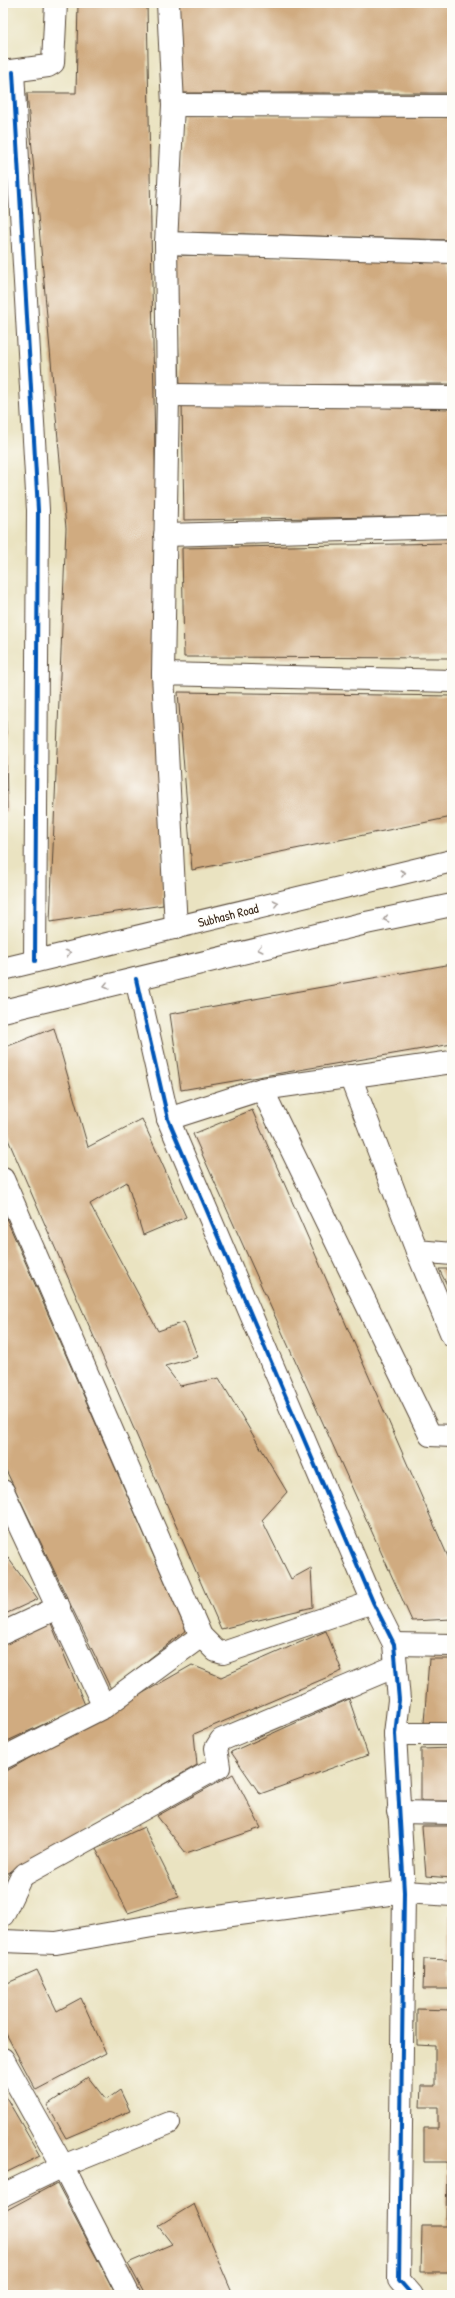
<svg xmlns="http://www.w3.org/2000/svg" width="455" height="2298" font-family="'Patrick Hand',sans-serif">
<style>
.building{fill:#d0ab80}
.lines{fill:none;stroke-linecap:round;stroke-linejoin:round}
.minor-casing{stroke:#554636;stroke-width:24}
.tertiary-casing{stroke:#554636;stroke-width:24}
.minor{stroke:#fff;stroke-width:22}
.tertiary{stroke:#fff;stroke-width:22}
.cycleway-casing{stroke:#fdfcf7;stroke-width:6}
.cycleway{stroke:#0057b8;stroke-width:4}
.oneway{stroke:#a79f9a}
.labels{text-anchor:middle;stroke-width:3;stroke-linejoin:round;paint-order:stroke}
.street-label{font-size:13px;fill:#3b2a1e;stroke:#fdfcf7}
</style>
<rect width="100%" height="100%" fill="#fdfcf7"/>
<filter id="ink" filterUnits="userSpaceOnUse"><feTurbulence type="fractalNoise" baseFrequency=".025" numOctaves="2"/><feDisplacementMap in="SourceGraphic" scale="8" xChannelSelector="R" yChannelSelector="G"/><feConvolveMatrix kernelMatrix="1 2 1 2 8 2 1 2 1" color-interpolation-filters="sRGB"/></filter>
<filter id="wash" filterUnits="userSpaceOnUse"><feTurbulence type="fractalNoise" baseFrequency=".012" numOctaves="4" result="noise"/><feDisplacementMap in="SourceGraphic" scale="16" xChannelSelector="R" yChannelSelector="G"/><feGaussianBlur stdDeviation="0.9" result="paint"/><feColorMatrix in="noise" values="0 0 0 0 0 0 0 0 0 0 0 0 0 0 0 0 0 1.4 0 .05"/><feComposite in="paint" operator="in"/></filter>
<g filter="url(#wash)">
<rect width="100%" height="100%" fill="#eae3c1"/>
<g id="blocks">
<g class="building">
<path d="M78,3H147L163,905L50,922L66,528L27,93H76Z"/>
<path d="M177,3H452V93H181Z"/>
<path d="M183,115L452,117V240L177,232Z"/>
<path d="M175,255L452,261V384L180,385Z"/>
<path d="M182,403L452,409V516L184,520Z"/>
<path d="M452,543V658L184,657L182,548Z"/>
<path d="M3,597H4L7,812H3Z"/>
<path d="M178,692L452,696V817L192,870Z"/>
<path d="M452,964V1044L181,1090L170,1014Z"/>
<path d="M54,1028L88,1147L142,1119L186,1217L143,1235L127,1182L90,1204L158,1331L184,1322L198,1357L165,1366L180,1386L219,1378L287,1492L262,1520L291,1579L311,1568L313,1607L221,1629L3,1128V1048Z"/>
<path d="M252,1110L452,1566V1619L412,1621L193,1134Z"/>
<path d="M3,1211L186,1630L111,1689L3,1464Z"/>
<path d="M439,1269H452V1295Z"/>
<path d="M3,1551L38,1599L3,1615Z"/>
<path d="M50,1621L85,1705L3,1743V1643Z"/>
<path d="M326,1631L342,1671L194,1734L197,1765L3,1876V1773L192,1665L221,1677Z"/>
<path d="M429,1659H452V1723H424Z"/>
<path d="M349,1699L368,1755L260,1794L231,1752Z"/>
<path d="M452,1748V1801H421V1749Z"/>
<path d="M233,1774L261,1828L186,1853L157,1816Z"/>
<path d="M422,1826H452V1878L426,1876Z"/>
<path d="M144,1827L179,1897L128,1913L96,1849Z"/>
<path d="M449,1915H452V1989H423L424,1959L449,1960Z"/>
<path d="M37,1970L57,2011L81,1998L106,2053L36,2090L3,2028V1985Z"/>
<path d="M417,2009L452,2010V2272H421L422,2226H446L447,2162H424V2128H438V2107H420L421,2086H435V2046L417,2045Z"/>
<path d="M88,2077L106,2100L120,2090L130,2111L66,2138L47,2105Z"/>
<path d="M3,2092L40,2156L3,2174Z"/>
<path d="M57,2183L116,2295H3V2212Z"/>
<path d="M194,2204L233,2295H145L128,2263L172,2244L158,2226Z"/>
</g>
</g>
</g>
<g filter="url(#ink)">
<use href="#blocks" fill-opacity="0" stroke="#554636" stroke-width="1"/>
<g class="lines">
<defs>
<g id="minor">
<path d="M3,72L48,66L53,63L56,3"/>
<path d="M13,72L38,510L35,961"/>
<path d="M173,105L452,106"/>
<path d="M166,243L452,252"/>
<path d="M168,395L452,397"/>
<path d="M165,535L452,527"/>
<path d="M163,674L168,395L166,243L173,105L168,3"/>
<path d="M176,928L163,674L452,681"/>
<path d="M136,979L168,1119L373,1602L394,1644L399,1700L395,1734L404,1892L399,2280L412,2295"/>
<path d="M350,1076L417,1251L452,1335"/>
<path d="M262,1089L430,1435L452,1436"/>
<path d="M168,1119L262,1089L452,1062"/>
<path d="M3,1179L201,1636L216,1651L223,1653L373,1602"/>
<path d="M417,1251L452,1254"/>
<path d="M3,1491L104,1707"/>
<path d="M3,1633L59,1607"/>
<path d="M394,1644L452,1645"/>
<path d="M395,1734H452"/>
<path d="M3,1758L104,1707L201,1636"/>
<path d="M398,1812L452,1813"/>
<path d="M3,1915L20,1879L25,1874L219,1767L216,1748L221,1740L396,1666"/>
<path d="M3,1941L56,1943L158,1925L404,1892L452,1895"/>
<path d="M3,2059L63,2166L129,2295"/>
<path d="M3,2195L63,2166L169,2123"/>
</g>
<g id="tertiary">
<path d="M3,969L452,861"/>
<path d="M3,1011L366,923L452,905"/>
</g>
</defs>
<use href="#minor" class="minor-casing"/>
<use href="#tertiary" class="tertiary-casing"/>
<use href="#minor" class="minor"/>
<use href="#tertiary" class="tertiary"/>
<defs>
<g id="cycleway">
<path d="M13,72L38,510L35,961"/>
<path d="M136,979L168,1119L373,1602L394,1644L399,1700L395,1734L404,1892L399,2280L412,2295"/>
</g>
</defs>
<use href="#cycleway" class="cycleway-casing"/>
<use href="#cycleway" class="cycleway"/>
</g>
<defs><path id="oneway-chevron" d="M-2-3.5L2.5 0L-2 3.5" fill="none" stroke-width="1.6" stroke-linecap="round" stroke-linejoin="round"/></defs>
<g class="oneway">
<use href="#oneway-chevron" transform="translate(403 873) rotate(-14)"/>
<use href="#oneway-chevron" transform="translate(276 903) rotate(-14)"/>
<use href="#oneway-chevron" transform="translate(386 919) rotate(168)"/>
<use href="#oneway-chevron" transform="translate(260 949) rotate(166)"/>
<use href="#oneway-chevron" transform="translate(68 953) rotate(-13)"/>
<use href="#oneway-chevron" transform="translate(106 986) rotate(166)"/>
</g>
</g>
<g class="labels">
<g class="street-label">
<text transform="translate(228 915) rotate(-14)" y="5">Subhash Road</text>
</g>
</g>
<rect width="455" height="2298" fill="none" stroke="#fdfcf7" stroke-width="16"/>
</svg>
